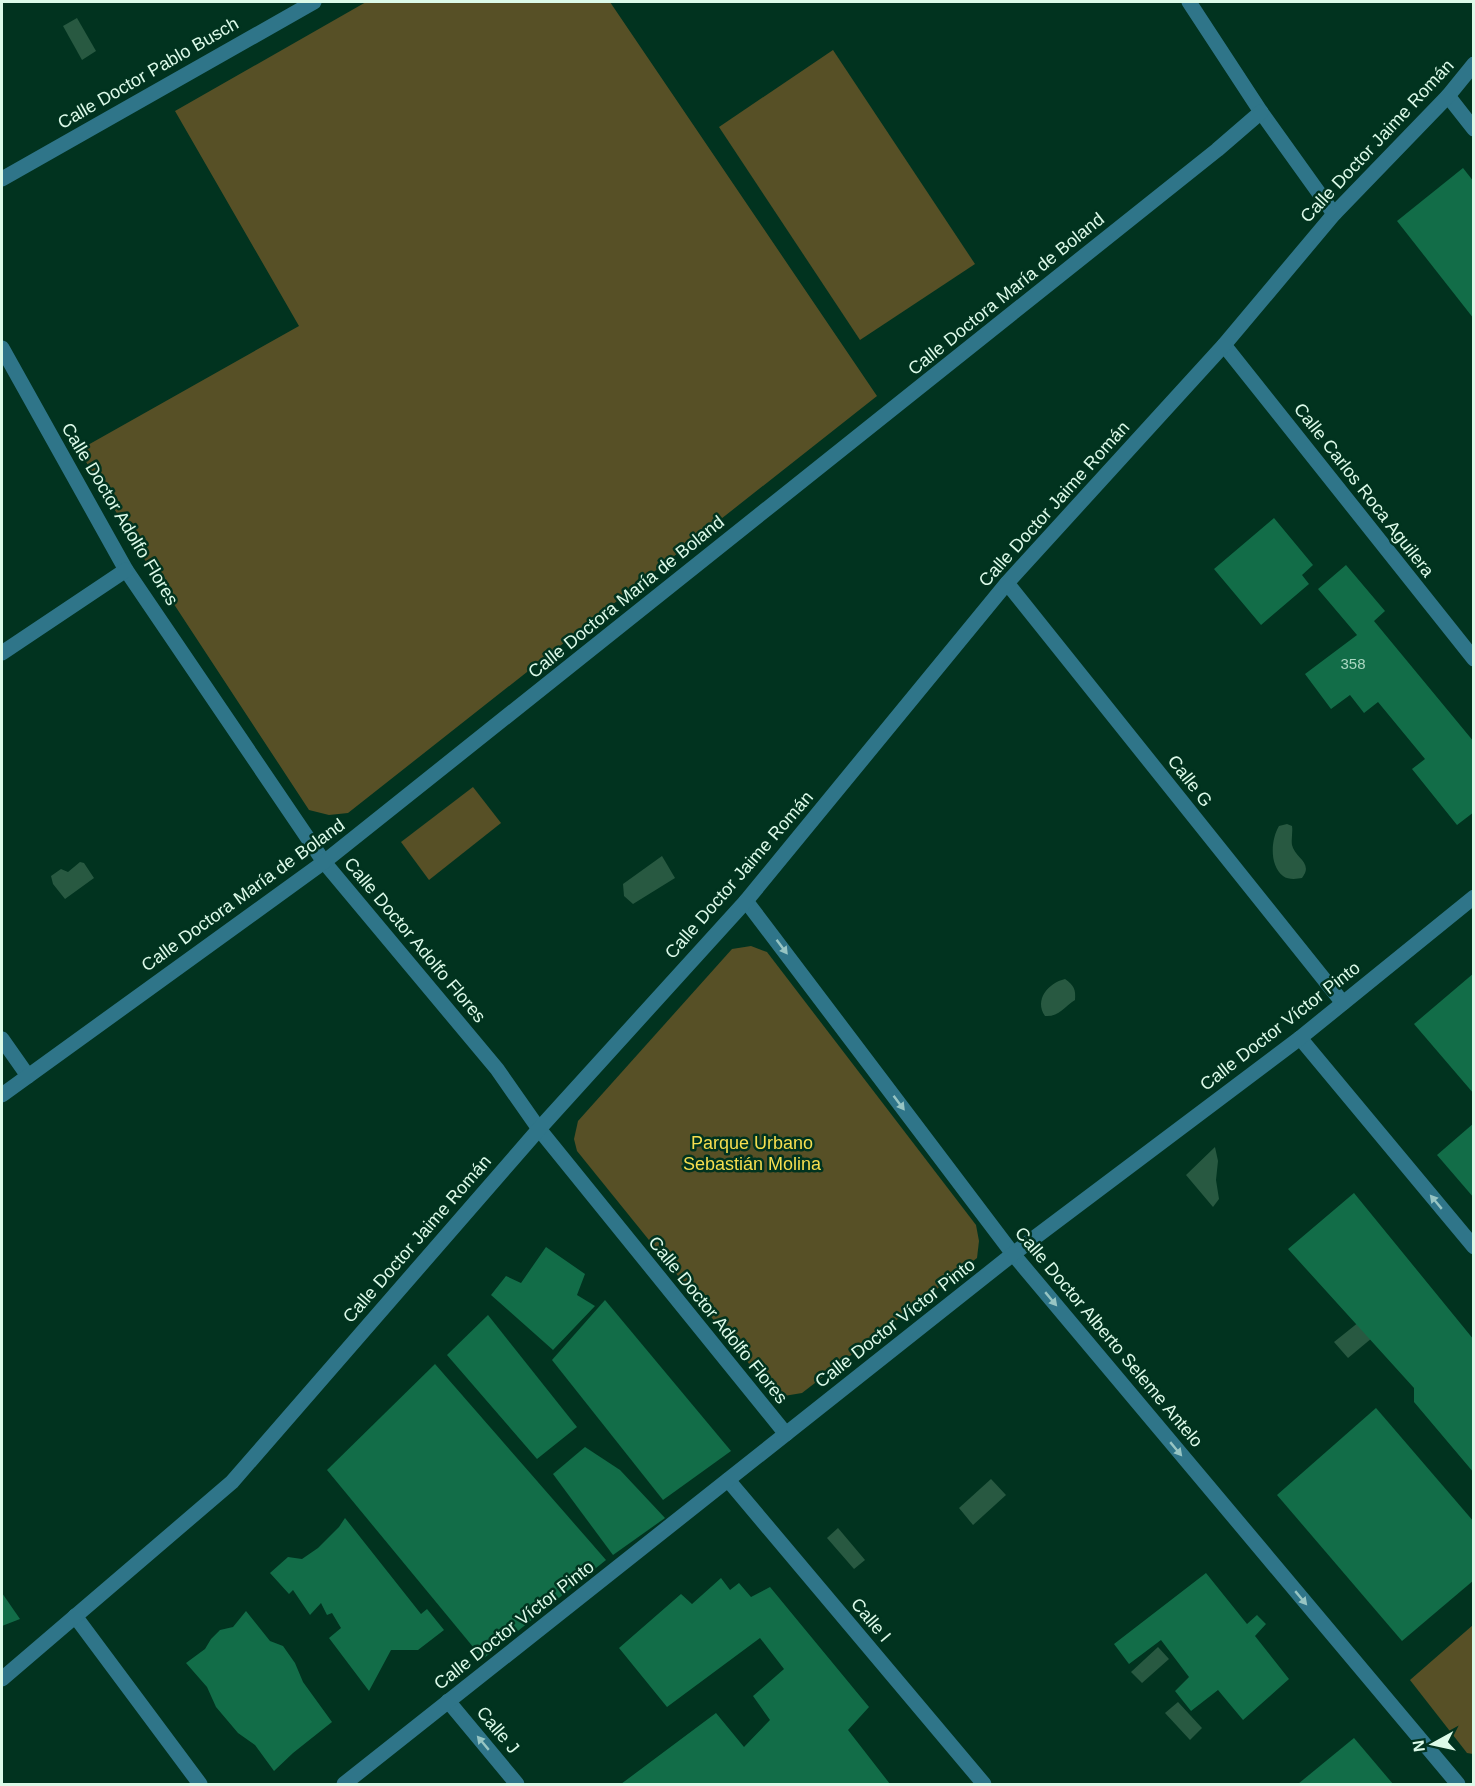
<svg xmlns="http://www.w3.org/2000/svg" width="1475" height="1786" font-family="Arial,sans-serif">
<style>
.green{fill:#575026}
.water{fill:#285941}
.building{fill:#126d48}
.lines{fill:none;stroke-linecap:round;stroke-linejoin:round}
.pedestrian{stroke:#2f7589;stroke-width:15}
.minor{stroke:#2f7589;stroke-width:15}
.oneway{fill:#97c5c3}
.labels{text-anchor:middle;stroke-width:5;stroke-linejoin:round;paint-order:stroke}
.number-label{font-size:15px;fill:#aad7c1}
.street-label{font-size:18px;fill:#dcfae9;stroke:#01331f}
.park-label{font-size:18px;fill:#f5de4f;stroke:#01331f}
</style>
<rect width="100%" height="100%" fill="#01331f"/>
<g class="green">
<path d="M366,2H610L877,396L348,813L329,815L309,810L143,557L79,450L299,326L175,111Z"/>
<path d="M833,50L975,264L860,340L719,127Z"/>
<path d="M473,787L501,823L429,880L401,842Z"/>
<path d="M751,946L767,952L976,1225L979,1241L977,1258L802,1393L784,1396L771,1391L577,1151L574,1139L578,1121L732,949Z"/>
<path d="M1473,1625V1754L1467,1753L1410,1680Z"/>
</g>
<g class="water">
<path d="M77,18L96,51L82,60L63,26Z"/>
<path d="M1287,824L1292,826C1293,832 1291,839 1292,845C1295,858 1314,863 1302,878C1297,879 1288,880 1283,876C1269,865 1271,839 1279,826Z"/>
<path d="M662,856L675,878L633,904L624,896L623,884Z"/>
<path d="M80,862L84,863L94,878L65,899L53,884L51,876L61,869L68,872Z"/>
<path d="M1065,979C1074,985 1076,990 1075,1000C1064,1007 1059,1017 1045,1016C1034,1000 1048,983 1065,979Z"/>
<path d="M1215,1147L1218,1161L1216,1180L1219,1199L1213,1207L1186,1175Z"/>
<path d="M1359,1322L1372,1338L1348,1358L1334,1342Z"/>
<path d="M991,1479L1006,1495L973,1525L959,1508Z"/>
<path d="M838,1528L865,1560L854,1569L827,1538Z"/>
<path d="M1158,1647L1169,1659L1142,1683L1131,1672Z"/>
<path d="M1178,1702L1202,1728L1190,1740L1165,1713Z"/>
</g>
<g class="building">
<path d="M1463,168L1474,182V319L1397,221Z"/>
<path d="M1274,518L1313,565L1302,575L1309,584L1261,625L1214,569Z"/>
<path d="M1346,565L1385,611L1374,621L1474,742V812L1457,825L1412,769L1425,759L1378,702L1364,713L1350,695L1331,709L1305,674L1357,635L1318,589Z"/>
<path d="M1474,973V1094L1414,1024Z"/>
<path d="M1474,1123V1198L1437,1155Z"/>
<path d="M1354,1193L1474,1340V1473L1414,1402V1388L1288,1249Z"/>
<path d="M546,1247L585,1274L577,1295L595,1306L553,1350L491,1295L506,1276L521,1283Z"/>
<path d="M605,1300L731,1451L663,1500L552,1360Z"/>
<path d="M488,1315L577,1427L537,1459L447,1355Z"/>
<path d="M435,1364L606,1560L483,1659L327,1470Z"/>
<path d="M1376,1408L1474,1522V1580L1402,1641L1277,1495Z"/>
<path d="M585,1447L620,1470L665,1518L613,1555L553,1474Z"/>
<path d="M345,1518L421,1614L427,1609L444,1630L418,1650H391L369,1691L329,1638L341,1628L332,1613L327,1615L321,1603L310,1615L293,1590L289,1594L270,1573L288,1557L302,1559L318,1548L339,1527Z"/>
<path d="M1206,1573L1247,1624L1257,1615L1266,1624L1255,1636L1289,1679L1243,1720L1218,1690L1191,1711L1175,1691L1189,1677L1161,1640L1129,1664L1114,1644Z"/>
<path d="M721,1578L730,1590L739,1583L751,1597L770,1587L869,1707L848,1730L890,1784H787L785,1783L783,1784H621L716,1713L744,1747L770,1720L753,1696L784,1669L760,1638L667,1707L619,1648L681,1594L692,1604Z"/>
<path d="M2,1593L20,1619L2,1626Z"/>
<path d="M246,1611L270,1641L283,1646L295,1663L303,1682L332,1722L293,1753L274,1771L255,1745L238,1733L216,1707L207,1687L186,1663L205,1649L211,1639L220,1630L233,1627Z"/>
<path d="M1354,1738L1393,1784H1298Z"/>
</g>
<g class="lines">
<path class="pedestrian" d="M75,1616L200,1784"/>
<g class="minor">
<path d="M1189,2L1261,112L1334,214"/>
<path d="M1448,96L1474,129"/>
<path d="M2,179L314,2"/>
<path d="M1224,345L1474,659"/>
<path d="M2,348L126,570L324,862L497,1069L539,1129L786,1434"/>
<path d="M1007,583L1343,1003"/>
<path d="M2,653L126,570"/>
<path d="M746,901L1013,1254L1458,1784"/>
<path d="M1300,1038L1474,1247"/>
<path d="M2,1039L28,1076"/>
<path d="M2,1095L324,862L1217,150L1261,112"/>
<path d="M728,1480L984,1784"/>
<path d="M2,1679L232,1482L539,1129L746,901L1007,583L1224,345L1334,214L1448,96L1474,64"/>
<path d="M448,1701L517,1784"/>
<path d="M344,1784L1013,1254L1300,1038L1474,897"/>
</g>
</g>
<defs><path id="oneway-solid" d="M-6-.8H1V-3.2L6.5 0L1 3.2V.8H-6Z" transform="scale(1.5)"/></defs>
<g class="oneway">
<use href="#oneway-solid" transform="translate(782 947) rotate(53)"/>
<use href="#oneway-solid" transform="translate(899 1103) rotate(53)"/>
<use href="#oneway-solid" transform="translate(1436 1202) rotate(-130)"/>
<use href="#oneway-solid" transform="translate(1051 1299) rotate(50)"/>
<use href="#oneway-solid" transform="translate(1176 1449) rotate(50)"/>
<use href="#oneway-solid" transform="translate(1301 1598) rotate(50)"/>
<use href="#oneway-solid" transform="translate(483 1743) rotate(-130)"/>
</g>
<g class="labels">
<g class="number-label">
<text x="1353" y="669">358</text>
</g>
<g class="street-label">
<text transform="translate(148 73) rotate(-30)" y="6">Calle Doctor Pablo Busch</text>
<text transform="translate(1377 141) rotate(-47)" y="6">Calle Doctor Jaime Román</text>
<text transform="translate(1006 294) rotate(-39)" y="6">Calle Doctora María de Boland</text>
<text transform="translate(1364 490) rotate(52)" y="6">Calle Carlos Roca Aguilera</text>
<text transform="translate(1054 504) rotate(-48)" y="6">Calle Doctor Jaime Román</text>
<text transform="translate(120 514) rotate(59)" y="6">Calle Doctor Adolfo Flores</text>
<text transform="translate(626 597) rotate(-39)" y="6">Calle Doctora María de Boland</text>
<text transform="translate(1190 781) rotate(52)" y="6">Calle G</text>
<text transform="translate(739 875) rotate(-49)" y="6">Calle Doctor Jaime Román</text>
<text transform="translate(243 895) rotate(-36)" y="6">Calle Doctora María de Boland</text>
<text transform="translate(415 940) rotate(50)" y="6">Calle Doctor Adolfo Flores</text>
<text transform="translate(1280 1026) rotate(-38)" y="6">Calle Doctor Víctor Pinto</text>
<text transform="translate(417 1239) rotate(-49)" y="6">Calle Doctor Jaime Román</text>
<text transform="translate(718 1320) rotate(51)" y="6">Calle Doctor Adolfo Flores</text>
<text transform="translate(895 1323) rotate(-38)" y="6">Calle Doctor Víctor Pinto</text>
<text transform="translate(1109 1337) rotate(50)" y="6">Calle Doctor Alberto Seleme Antelo</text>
<text transform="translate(871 1620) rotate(50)" y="6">Calle I</text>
<text transform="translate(514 1625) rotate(-38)" y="6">Calle Doctor Víctor Pinto</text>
<text transform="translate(498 1730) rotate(50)" y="6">Calle J</text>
</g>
<g class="park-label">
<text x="752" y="1149">Parque Urbano<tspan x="752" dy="21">Sebastián Molina</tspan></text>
</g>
</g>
<rect width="1475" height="1786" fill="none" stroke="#dcfae9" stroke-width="6"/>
<g transform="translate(1433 1744) rotate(262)" stroke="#01331f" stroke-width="4.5" paint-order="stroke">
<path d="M0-4.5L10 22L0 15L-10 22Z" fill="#dcfae9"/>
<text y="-9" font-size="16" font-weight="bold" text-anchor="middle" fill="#dcfae9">N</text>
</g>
</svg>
